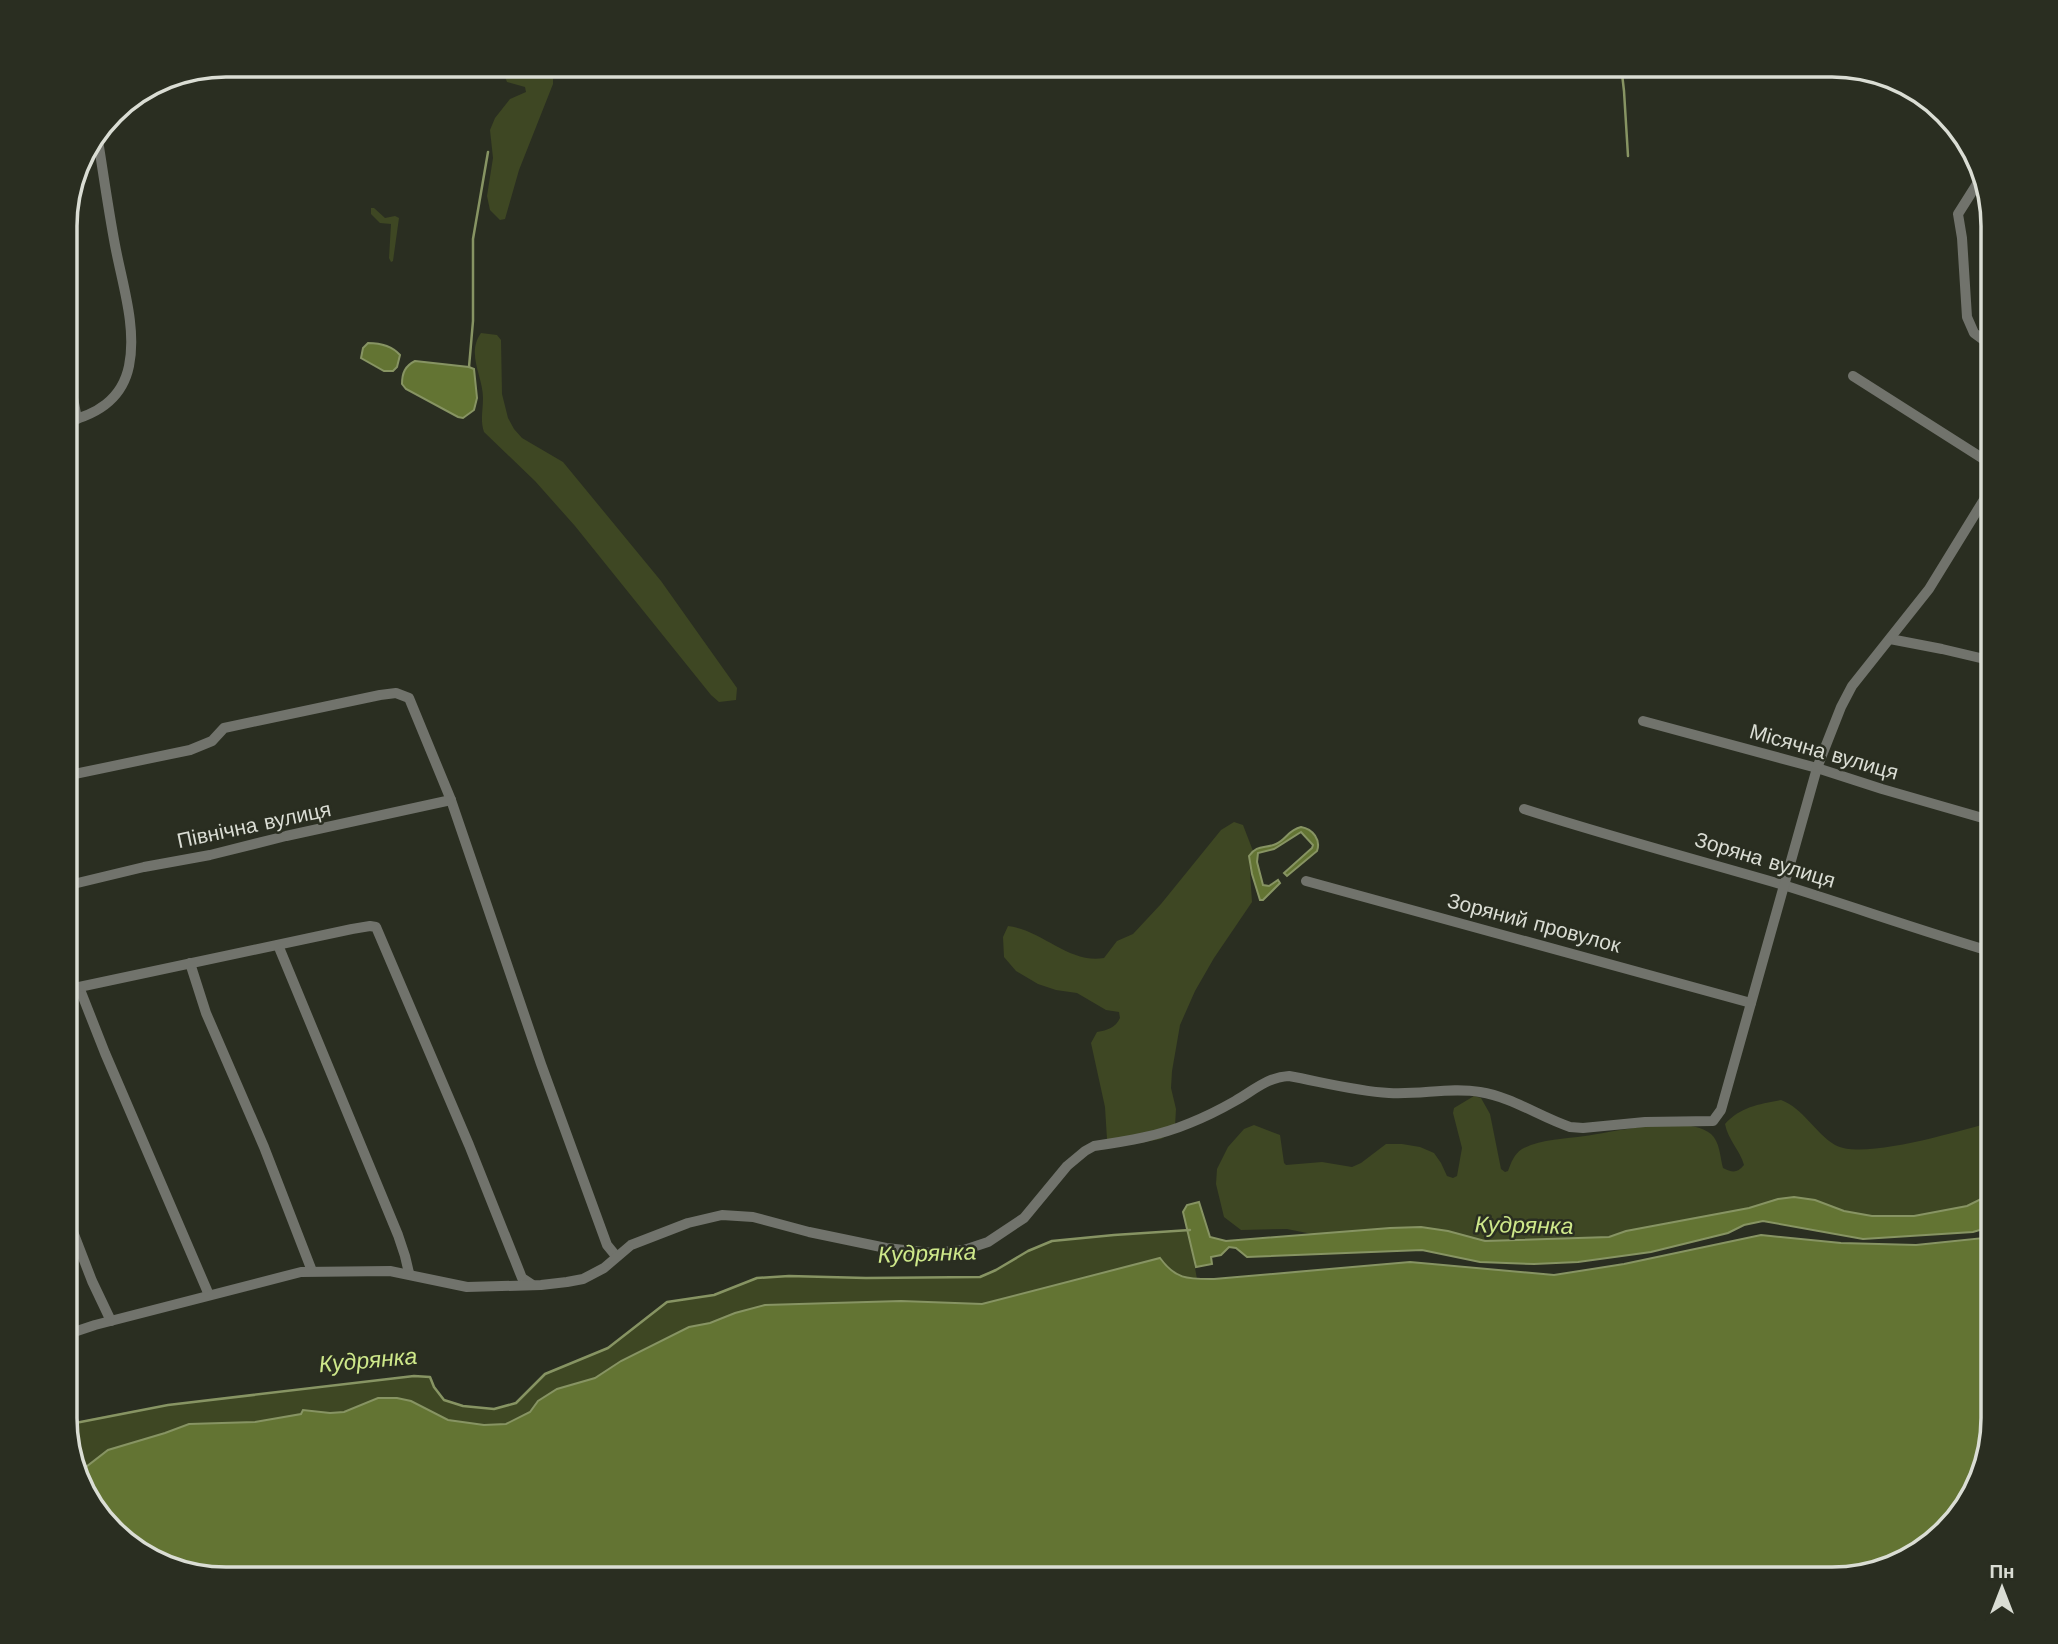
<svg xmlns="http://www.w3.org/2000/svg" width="2058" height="1644" font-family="'Work Sans',sans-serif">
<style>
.green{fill:#3e4723}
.water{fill:#637433;stroke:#879463;stroke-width:2}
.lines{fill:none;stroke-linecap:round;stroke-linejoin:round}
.stream{stroke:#879463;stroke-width:2.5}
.minor{stroke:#71736c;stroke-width:10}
.labels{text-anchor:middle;stroke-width:5;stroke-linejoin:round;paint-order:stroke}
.street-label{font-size:21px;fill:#daddd4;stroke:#2a2e21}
.water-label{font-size:23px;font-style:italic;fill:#cee88a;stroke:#2a2e21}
.rim{fill:none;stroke:#daddd4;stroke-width:3.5}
</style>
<rect width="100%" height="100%" fill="#2a2e21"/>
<g class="green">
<path d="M503,65H553V84L519,170L505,219L500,220L490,210L487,196L493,158L490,130L495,118L510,99L526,92L525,87L507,82L504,74Z"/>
<path d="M371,208H374L385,218L395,216L399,218L393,261L391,262L389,258L391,224L380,223L371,214Z"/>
<path d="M481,333L497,335L501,340L502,394L508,418L514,429L522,438L563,462L661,581L737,688L736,700L719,702L711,695L575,526L535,481L484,432C480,420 483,411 483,398C483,376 466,354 481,333Z"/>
<path d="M1234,822L1243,825L1253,851L1249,856L1252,902L1214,958L1195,991L1180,1025L1172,1071L1171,1088L1176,1109L1175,1126L1172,1133L1161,1139L1140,1143L1111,1142L1107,1139L1105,1107L1091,1043L1097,1032C1108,1030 1115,1028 1120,1018L1119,1012L1106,1010L1077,993L1056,990L1038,984L1016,971L1004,957L1003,937L1008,926C1042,930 1069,964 1104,958L1117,941L1133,934L1161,904L1221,830Z"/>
<path d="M1474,1096L1481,1098L1490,1114L1501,1169L1505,1172L1508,1171C1511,1163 1514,1154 1522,1149C1540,1139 1565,1139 1585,1136C1613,1132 1688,1114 1711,1134C1720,1142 1720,1157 1723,1168C1733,1173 1737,1173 1744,1165C1740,1150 1728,1140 1725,1124C1740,1107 1759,1104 1781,1100C1803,1108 1815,1133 1835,1145C1863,1161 1961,1130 1993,1122V1193L1967,1206L1914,1216H1873L1844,1211L1815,1200L1749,1208L1626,1231L1609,1237L1485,1241L1448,1231L1421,1227L1390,1228L1312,1234L1287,1229L1241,1230L1224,1217L1216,1184L1217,1169L1228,1147L1244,1129L1254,1125L1280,1135L1284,1163L1286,1165L1322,1162L1352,1167L1361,1163L1386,1144H1402L1420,1147L1434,1153L1441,1163L1447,1176L1453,1178L1457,1176L1462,1148L1453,1113L1454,1108Z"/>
<path d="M1188,1230L1197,1279C1180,1280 1169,1271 1159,1258L981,1304L901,1301L765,1305L735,1313L710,1323L689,1327L621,1361L595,1378L538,1401L530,1412L506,1424L483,1425L448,1420L411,1401L378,1398L344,1412L330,1413L303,1410L301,1414L255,1422L189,1424L165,1433L108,1450L77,1474L65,1428V1425C179,1397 298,1392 414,1376L430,1377L434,1388L444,1400L463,1406L494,1409L516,1403L545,1374L608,1348L667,1302L714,1295L757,1278L789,1276L866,1278L980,1277L996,1270L1028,1251L1052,1241L1114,1235Z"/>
</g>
<g class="water">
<path d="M368,343C381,343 392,346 400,355L397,367L393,371H384L361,358L363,348Z"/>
<path d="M415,361L469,367L474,369L477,398L474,410L463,418L458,417L406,389L402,384C402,373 405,366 415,361Z"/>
<path d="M1301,827C1313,829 1321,840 1317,851L1287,876L1284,873L1312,848L1313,845L1301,832L1274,849L1258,853L1257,862L1263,885L1269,886L1278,880L1280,883L1263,900H1260L1252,874L1249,856C1257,844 1265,849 1276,844C1287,839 1288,830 1301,827Z"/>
<path d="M1993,1193V1226L1973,1232L1863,1239L1763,1221L1744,1225L1728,1233L1651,1252L1578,1262L1534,1264L1480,1262L1422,1250L1247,1257L1236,1248L1229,1247L1221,1255L1211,1257L1212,1264L1196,1267L1183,1212L1187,1205L1199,1202L1210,1237L1226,1241L1390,1228L1421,1227L1448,1231L1485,1241L1609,1237L1626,1231L1749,1208L1778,1199L1794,1197L1815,1200L1844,1211L1872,1216H1914L1967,1206Z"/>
<path d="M1761,1235L1841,1243L1916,1245L1993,1237V1418L1985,1470L1953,1524L1903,1563L1832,1579H226L174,1571L120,1539L81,1489L77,1474L108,1450L165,1433L189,1424L255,1422L301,1414L303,1410L330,1413L344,1412L378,1398H397L411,1401L448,1420L484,1425L506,1424L530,1412L538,1401L557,1389L595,1378L621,1361L689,1327L710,1323L735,1313L765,1305L901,1301L982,1304L1160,1258C1176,1280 1188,1279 1214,1279L1410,1262L1554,1275L1624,1264Z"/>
</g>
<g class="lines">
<g class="stream">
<path d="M1621,65L1624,91L1628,156"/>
<path d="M469,367L473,321V239L488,152"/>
<path d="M65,1425L168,1405L414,1376L430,1377L434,1387L444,1400L463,1406L494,1409L516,1403L545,1374L608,1348L667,1302L714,1295L757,1278L789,1276L866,1278L980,1277L996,1270L1028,1251L1052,1241L1114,1235L1190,1230"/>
</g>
<g class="minor">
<path d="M1982,176L1958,214L1962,238L1967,317L1974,333L1993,347"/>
<path d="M65,356L77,419"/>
<path d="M1853,376L1993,465"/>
<path d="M65,422C96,415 122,400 129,366C137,327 122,283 115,245C108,208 103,171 97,134"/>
<path d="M1890,639L1942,649L1993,661"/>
<path d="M1643,721L1817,768L1882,789L1993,821"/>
<path d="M65,776L190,750L212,741L224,728L380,695L396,693L409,698L451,800L541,1064L607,1245L616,1256"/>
<path d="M1524,809C1608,836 1694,859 1780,884C1851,906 1922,931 1993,952"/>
<path d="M1306,881L1751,1003"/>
<path d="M65,886L144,867L210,855L286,836L451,800"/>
<path d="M278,945L398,1235L405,1256L409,1273"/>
<path d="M190,963L206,1013L264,1147L312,1271"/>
<path d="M79,987L105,1053L209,1295"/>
<path d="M65,990L352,929L370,926L376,927L469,1145L522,1278L531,1284"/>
<path d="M65,1211L92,1281L111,1321"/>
<path d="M65,1335L95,1325L301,1272L390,1271L467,1287L541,1285L567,1282L583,1279L604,1268L631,1245L688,1223L722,1215L753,1217L809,1232L886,1248L932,1253L964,1250L988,1242L1024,1218L1067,1166L1085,1151L1094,1146C1128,1141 1159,1136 1190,1123C1205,1117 1221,1109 1235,1101C1253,1091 1267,1077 1289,1076C1322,1082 1355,1091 1389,1093C1420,1095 1450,1087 1480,1092C1512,1097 1540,1117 1570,1127L1583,1128L1645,1122L1713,1121L1721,1110L1817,768L1841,707L1852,686L1929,589L1993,485"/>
</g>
</g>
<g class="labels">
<g class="street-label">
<text transform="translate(1824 752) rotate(16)" y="7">Місячна вулиця</text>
<text transform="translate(254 825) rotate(-12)" y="7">Північна вулиця</text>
<text transform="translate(1765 860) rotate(17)" y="7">Зоряна вулиця</text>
<text transform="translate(1534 923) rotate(15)" y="7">Зоряний провулок</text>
</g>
<g class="water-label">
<text transform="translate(1524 1225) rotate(1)" y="8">Кудрянка</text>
<text transform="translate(927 1253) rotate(-2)" y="8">Кудрянка</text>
<text transform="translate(368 1360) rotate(-5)" y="8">Кудрянка</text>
</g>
</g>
<path d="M0 0H2058V1644H0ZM226 77H1832A149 149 0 0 1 1981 226V1418A149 149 0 0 1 1832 1567H226A149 149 0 0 1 77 1418V226A149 149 0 0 1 226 77Z" fill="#2a2e21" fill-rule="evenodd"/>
<path class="rim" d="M226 77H1832A149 149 0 0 1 1981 226V1418A149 149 0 0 1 1832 1567H226A149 149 0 0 1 77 1418V226A149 149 0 0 1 226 77Z"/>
<g transform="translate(2002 1588)" stroke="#2a2e21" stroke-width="5" paint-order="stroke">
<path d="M0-5L12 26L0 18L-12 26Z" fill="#daddd4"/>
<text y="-10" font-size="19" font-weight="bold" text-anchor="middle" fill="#daddd4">Пн</text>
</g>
</svg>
